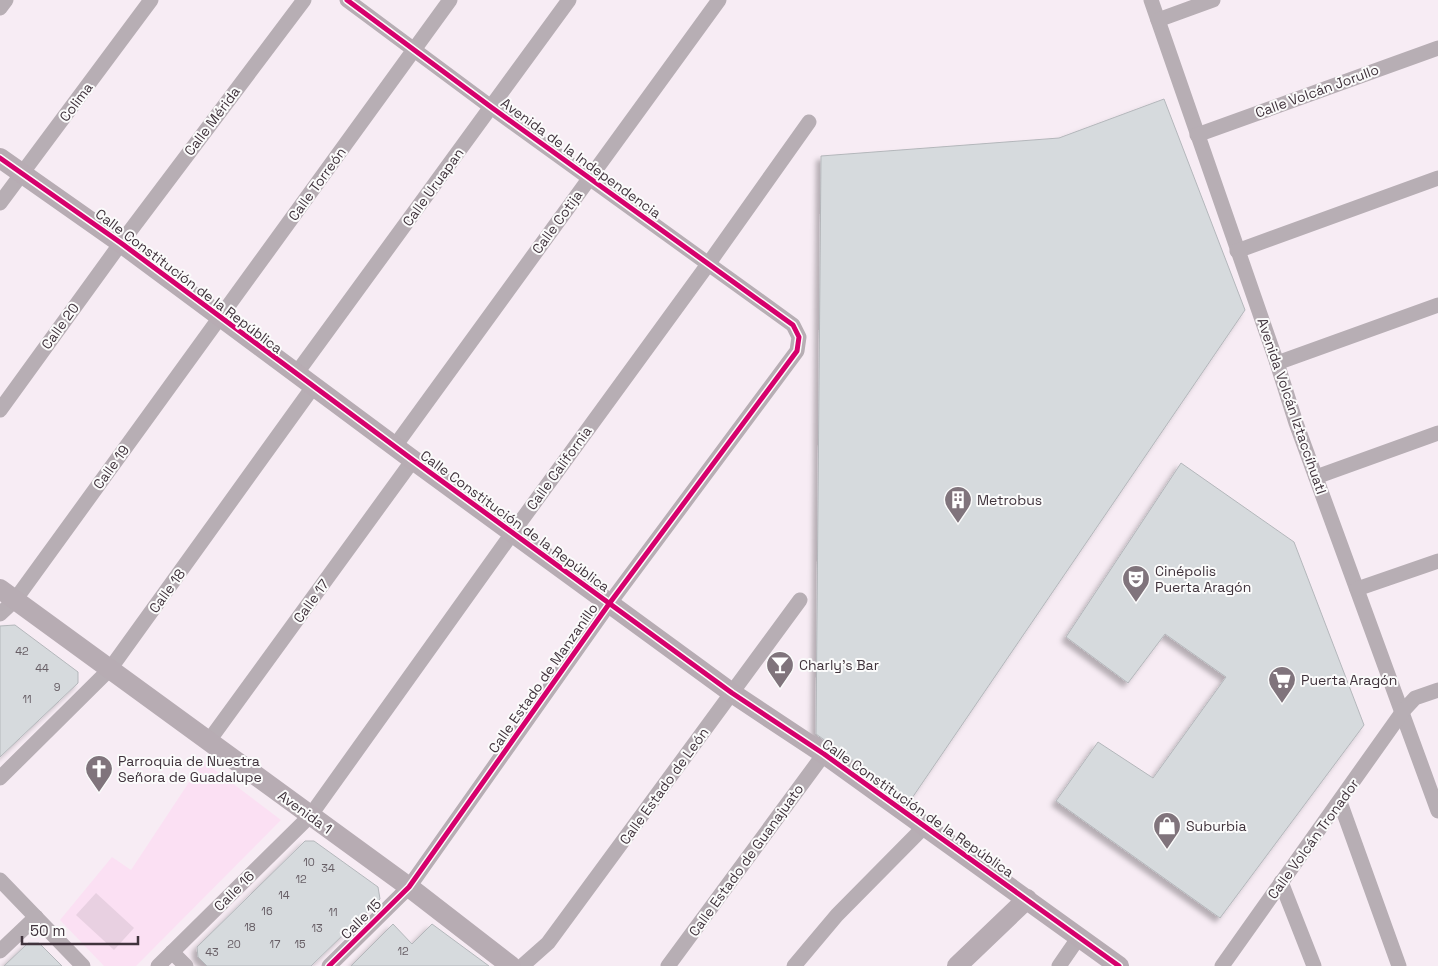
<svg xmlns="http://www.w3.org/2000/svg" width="1438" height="966" font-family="'Space Grotesk',sans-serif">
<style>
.built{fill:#fbe0f3}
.green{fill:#e8d0e1}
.building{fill:#d6dadd;stroke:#b4b7bb;filter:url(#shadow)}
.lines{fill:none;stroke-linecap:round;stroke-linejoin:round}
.street{stroke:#b7aeb4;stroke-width:15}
.secondary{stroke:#b7acb3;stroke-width:20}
.cycleway-casing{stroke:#fbfbfb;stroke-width:8}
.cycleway{stroke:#d6006c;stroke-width:5}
.labels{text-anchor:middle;stroke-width:4;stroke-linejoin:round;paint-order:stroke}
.number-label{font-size:11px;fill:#665d64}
.street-label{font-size:14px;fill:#40333c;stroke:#fbfbfb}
.poi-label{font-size:14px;fill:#40333c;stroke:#fbfbfb;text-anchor:start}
</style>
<defs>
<filter id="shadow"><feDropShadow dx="-4.5" dy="4.5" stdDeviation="2.5" flood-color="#0004"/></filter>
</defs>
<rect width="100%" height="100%" fill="#f7ecf4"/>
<path class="built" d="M203,761L281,820L136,966H104L60,920L112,857L131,870Z"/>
<path class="green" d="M96,893L134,928L114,950L76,915Z"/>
<g class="building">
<path d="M1164,99L1245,310L910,801L816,734L821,156L1059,138Z"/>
<path d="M1181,463L1294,542L1364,725L1220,918L1056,801L1098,742L1153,778L1226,677L1165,634L1128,683L1066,637Z"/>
<path d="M15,625L78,672V683L0,757V626Z"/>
<path d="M305,841H314L378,887L380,899L311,966H207L198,957L197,947Z"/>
<path d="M393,924L412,944L432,924L489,966H351Z"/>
<path d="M28,943H39L62,966H4Z"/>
</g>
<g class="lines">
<g class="street">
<path d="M1151,0L1277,363L1296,423L1438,811"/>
<path d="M0,8L6,0"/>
<path d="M1158,20L1213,0"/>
<path d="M1197,135L1438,48"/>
<path d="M0,203L151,0"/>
<path d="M1237,251L1438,178"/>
<path d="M1277,363L1438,305"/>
<path d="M296,374L569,0"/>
<path d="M0,410L121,243L304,0"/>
<path d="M395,446L719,0"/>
<path d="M1316,477L1438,433"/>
<path d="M1357,589L1438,561"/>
<path d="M0,614L15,600L450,0"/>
<path d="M208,742L413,460"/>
<path d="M0,778L110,669L313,387"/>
<path d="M1340,802L1399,966"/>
<path d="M0,880L83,966"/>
<path d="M1281,882L1314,966"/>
<path d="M0,951L36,917"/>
<path d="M172,952L186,966"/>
<path d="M158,966L310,816L513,532L709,263L809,122"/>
<path d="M329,966L409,887L609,604L797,351L799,337L793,325L491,107L347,0"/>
<path d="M522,966L548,943L800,600"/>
<path d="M668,966L824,754"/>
<path d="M794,966L837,915L925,826"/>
<path d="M1059,966L1079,937"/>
<path d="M1222,966L1403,711L1415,698L1438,690"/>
</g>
<g class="secondary">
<path d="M0,158L121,243L413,460L732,693L824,754L1119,966"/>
<path d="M0,589L409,887L511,966"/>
<path d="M957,966L1027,899"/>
</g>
<defs>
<g id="cycleway">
<path d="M0,158L121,243L413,460L732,693L824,754L1119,966"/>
<path d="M329,966L409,887L609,604L797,351L799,337L793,325L491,107L347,0"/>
</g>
</defs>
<use href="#cycleway" class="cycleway-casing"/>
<use href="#cycleway" class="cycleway"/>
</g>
<defs>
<symbol id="building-pin" viewBox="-11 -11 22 30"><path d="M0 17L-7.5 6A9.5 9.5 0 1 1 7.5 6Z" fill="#80747c" stroke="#fbfbfb"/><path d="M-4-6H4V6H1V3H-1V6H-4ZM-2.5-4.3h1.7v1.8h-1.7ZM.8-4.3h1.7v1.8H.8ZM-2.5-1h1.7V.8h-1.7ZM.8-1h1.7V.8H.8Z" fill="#fff"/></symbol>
<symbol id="theatre-pin" viewBox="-11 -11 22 30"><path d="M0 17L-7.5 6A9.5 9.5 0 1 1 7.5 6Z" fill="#80747c" stroke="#fbfbfb"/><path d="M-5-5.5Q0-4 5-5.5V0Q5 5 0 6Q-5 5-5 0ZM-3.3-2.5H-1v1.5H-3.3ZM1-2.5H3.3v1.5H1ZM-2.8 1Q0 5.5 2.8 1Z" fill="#fff"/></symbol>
<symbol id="bar-pin" viewBox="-11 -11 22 30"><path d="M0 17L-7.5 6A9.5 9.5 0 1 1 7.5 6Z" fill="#80747c" stroke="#fbfbfb"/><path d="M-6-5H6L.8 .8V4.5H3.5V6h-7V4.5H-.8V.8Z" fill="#fff"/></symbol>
<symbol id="supermarket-pin" viewBox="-11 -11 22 30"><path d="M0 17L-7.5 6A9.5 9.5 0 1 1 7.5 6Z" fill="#80747c" stroke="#fbfbfb"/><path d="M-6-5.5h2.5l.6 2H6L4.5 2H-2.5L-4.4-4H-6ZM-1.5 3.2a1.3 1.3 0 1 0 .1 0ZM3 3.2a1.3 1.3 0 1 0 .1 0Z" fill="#fff"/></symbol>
<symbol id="church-pin" viewBox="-11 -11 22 30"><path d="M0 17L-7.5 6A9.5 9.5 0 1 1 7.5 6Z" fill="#80747c" stroke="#fbfbfb"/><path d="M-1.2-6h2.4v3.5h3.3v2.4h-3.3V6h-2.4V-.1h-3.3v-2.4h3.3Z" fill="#fff"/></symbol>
<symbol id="shop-pin" viewBox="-11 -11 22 30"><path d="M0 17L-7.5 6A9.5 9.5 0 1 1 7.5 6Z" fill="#80747c" stroke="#fbfbfb"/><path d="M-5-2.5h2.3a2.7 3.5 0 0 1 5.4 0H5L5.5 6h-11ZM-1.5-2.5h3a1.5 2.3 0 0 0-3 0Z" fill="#fff"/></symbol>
</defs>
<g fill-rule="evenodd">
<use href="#building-pin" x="942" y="484" width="32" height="43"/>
<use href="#theatre-pin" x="1120" y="563" width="32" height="43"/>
<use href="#bar-pin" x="764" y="649" width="32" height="43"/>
<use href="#supermarket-pin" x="1266" y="664" width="32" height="43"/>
<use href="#church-pin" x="83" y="753" width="32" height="43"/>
<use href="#shop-pin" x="1151" y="810" width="32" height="43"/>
</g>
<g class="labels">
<g class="number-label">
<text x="22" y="655">42</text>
<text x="42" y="672">44</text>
<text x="57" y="691">9</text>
<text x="27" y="703">11</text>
<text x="309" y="866">10</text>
<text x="328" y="872">34</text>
<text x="301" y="883">12</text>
<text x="284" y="899">14</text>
<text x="267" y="915">16</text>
<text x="333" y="916">11</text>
<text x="250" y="931">18</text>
<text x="317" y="932">13</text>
<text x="234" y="948">20</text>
<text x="275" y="948">17</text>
<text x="300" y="948">15</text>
<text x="403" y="955">12</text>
<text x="212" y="956">43</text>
</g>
<g class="street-label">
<text transform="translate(1317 91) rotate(-20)" y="5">Calle Volcán Jorullo</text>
<text transform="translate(76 102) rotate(-53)" y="5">Colima</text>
<text transform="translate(212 121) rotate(-53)" y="5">Calle Mérida</text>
<text transform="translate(581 158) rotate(36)" y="5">Avenida de la Independencia</text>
<text transform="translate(317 184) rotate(-54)" y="5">Calle Torreón</text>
<text transform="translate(433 187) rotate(-54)" y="5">Calle Uruapan</text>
<text transform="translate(557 222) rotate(-54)" y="5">Calle Cotija</text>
<text transform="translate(189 281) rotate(37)" y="5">Calle Constitución de la República</text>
<text transform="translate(60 326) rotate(-54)" y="5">Calle 20</text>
<text transform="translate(1292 406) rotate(71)" y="5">Avenida Volcán Iztaccíhuatl</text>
<text transform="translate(111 467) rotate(-54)" y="5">Calle 19</text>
<text transform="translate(559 468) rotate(-54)" y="5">Calle California</text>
<text transform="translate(515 521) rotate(36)" y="5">Calle Constitución de la República</text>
<text transform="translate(167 591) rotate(-54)" y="5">Calle 18</text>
<text transform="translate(311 601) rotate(-54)" y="5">Calle 17</text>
<text transform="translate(543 678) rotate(-55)" y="5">Calle Estado de Manzanillo</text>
<text transform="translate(664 786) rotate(-54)" y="5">Calle Estado de León</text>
<text transform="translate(918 808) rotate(35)" y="5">Calle Constitución de la República</text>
<text transform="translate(305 812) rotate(36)" y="5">Avenida 1</text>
<text transform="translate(1313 839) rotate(-54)" y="5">Calle Volcán Tronador</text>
<text transform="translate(746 860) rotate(-54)" y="5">Calle Estado de Guanajuato</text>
<text transform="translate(234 891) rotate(-45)" y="5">Calle 16</text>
<text transform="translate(361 919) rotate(-45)" y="5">Calle 15</text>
</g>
<g class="poi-label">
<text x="977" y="505">Metrobus</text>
<text x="1155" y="576">Cinépolis<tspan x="1155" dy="16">Puerta Aragón</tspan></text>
<text x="799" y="670">Charly's Bar</text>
<text x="1301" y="685">Puerta Aragón</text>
<text x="118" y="766">Parroquia de Nuestra<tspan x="118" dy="16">Señora de Guadalupe</tspan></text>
<text x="1186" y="831">Suburbia</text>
</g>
</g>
<path d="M22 936v8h116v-8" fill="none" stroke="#40333c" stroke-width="2.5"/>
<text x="30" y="936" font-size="15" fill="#40333c" stroke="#fbfbfb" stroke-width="4" paint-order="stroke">50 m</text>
</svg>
